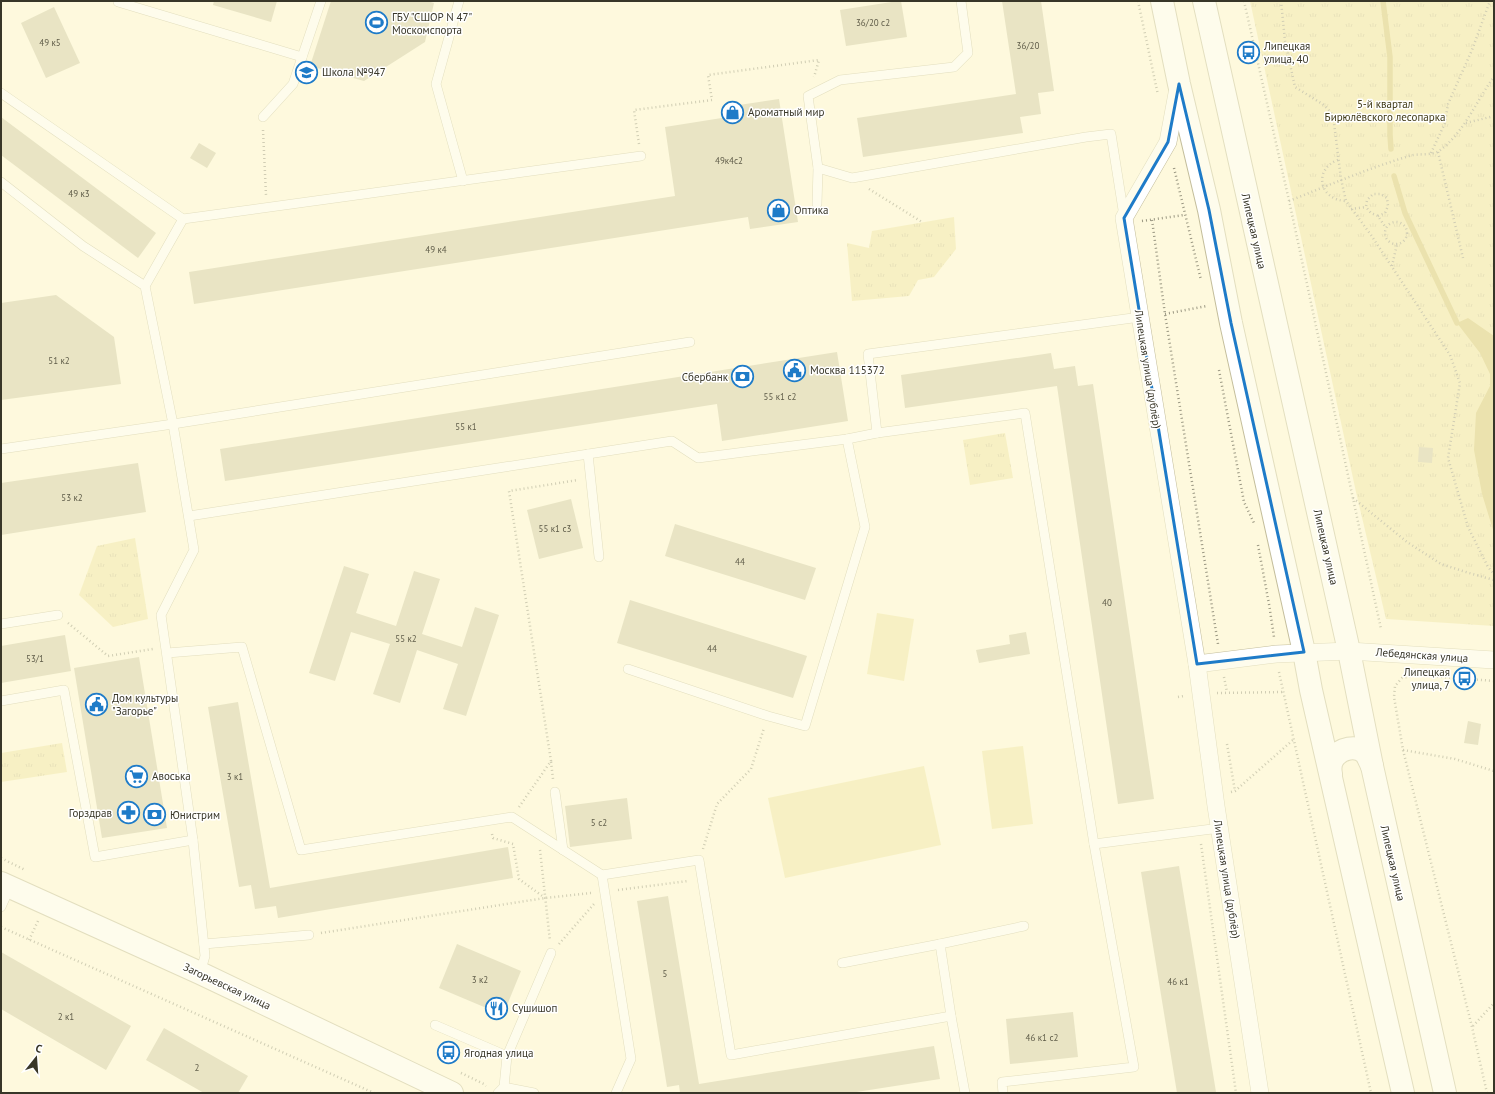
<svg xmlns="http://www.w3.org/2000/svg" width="1495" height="1094" font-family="'PT Sans',sans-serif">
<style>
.grass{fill:#f0e5a7}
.park{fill:url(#park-tufts)}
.water{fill:#d5c675}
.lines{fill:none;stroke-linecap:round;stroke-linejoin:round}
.stream{stroke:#d5c675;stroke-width:5.5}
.building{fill:#d0caa7}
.lane-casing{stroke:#c3bd9b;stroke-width:10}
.street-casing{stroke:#c3bd9b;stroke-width:18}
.secondary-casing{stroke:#c3bd9b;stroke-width:24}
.primary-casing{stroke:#c3bd9b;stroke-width:24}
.path{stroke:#9b9883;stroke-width:2.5;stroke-dasharray:1 3;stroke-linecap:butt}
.lane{stroke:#fff;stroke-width:9}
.street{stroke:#fff;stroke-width:17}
.secondary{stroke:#fff;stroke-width:22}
.primary{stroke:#fff;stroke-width:22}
.marked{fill:none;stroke:#1e7bc8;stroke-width:3;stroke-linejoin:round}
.labels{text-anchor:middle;stroke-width:3;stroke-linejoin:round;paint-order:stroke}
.number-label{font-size:9px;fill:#5e5b48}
.poi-label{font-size:11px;fill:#383628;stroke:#fff;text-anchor:start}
.park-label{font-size:11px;fill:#3f3915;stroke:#fff}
.street-label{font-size:11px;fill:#383628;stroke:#fff}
</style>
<defs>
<pattern id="park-tufts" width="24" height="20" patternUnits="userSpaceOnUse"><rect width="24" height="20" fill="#f0e5a7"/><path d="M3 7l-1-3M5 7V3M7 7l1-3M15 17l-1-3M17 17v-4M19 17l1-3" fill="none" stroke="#cfc590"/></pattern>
</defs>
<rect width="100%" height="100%" fill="#fef9dd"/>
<g class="grass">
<path d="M877,613L914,619L904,681L867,674Z"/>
<path d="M1023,746L1033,824L992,829L982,751Z"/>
<path d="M924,766L941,845L785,878L768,798Z"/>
</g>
<g class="park">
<path d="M1250,1H1494V626L1386,619L1356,492Z"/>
<path d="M954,217L956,249L934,277L918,280L909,296L852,301L847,243L869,248L872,231Z"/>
<path d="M1005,433L1013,478L970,485L963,440Z"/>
<path d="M135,538L148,619L113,627L79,595L97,546Z"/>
<path d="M62,743L67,772L1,782V753Z"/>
</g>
<path class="water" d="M1468,318L1494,336V533L1482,494L1474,450L1476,413L1490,386V374L1480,353L1457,323Z"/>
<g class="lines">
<g class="stream">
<path d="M1383,1L1390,57V135L1391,149"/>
<path d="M1394,176L1405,213L1457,323"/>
</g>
</g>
<g class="building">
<path d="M214,1H277L271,22L213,5Z"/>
<path d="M331,1H427L434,3L425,42L364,81L310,66Z"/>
<path d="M898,1H901L907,37L846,46L840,10Z"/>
<path d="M1002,1H1041L1054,91L1038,93L1041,114L1020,117L1023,133L863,157L857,118L1016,94Z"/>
<path d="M54,7L80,63L46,78L21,23Z"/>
<path d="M779,99L798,222L750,229L748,217L194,304L189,272L675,196L665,127L728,117L726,107Z"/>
<path d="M1,117L156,233L138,258L1,155Z"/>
<path d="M199,143L216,153L207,168L190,158Z"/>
<path d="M56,295L114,337L121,384L1,400V303Z"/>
<path d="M837,352L848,421L722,441L717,404L225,481L220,449Z"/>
<path d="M1051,353L1054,369L1075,366L1078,386L1093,384L1154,799L1118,804L1057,386L905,408L901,375Z"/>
<path d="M1419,447L1433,448L1432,463L1418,462Z"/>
<path d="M138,463L146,512L1,535V483Z"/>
<path d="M571,499L583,548L539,559L527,510Z"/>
<path d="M675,524L816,568L805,600L665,556Z"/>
<path d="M344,566L369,574L356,613L396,626L414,571L440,579L422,634L462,647L475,607L499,615L466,716L443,709L458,664L417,650L400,703L373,694L390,644L351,632L335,681L309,673Z"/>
<path d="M630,600L807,656L793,698L617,643Z"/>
<path d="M1026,632L1030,654L979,663L976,650L1010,644L1009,635Z"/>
<path d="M65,635L71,671L1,683V646Z"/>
<path d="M139,657L167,828L102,838L74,668Z"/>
<path d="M238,702L270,888L508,847L513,878L278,918L276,906L255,909L251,885L239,887L208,707Z"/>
<path d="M1468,721L1481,724L1478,745L1464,743Z"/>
<path d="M627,798L632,839L570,847L565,806Z"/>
<path d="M1179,866L1216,1092L1206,1093H1177L1141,872Z"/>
<path d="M668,896L699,1084L934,1046L940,1079L850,1093H680L679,1085L667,1087L637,901Z"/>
<path d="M457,944L521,971L503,1015L439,988Z"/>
<path d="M1,952L131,1026L106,1070L1,1009Z"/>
<path d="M1073,1012L1078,1057L1010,1064L1006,1019Z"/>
<path d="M164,1028L248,1076L238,1093H204L146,1060Z"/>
</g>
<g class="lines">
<defs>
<g id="lane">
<path d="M459,1L436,84L463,181"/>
<path d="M961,1L968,53L954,67L840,80L808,96L818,168L852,178L1086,137L1111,134L1124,216"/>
<path d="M118,2L302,57"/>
<path d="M1,93L183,219"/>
<path d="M263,117L293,84L321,1"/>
<path d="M1,182L83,246L145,286L173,424L194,550L161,615L193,840L205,956L200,973"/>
<path d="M817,204L818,168"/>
<path d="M145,286L183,219L641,156"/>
<path d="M1,449L173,424L690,342"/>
<path d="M588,454L599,557"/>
<path d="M189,516L672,441L698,458L847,439L877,433"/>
<path d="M1,624L58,615"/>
<path d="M167,653L242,647L301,850L512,817L602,875L699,860L731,1055L951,1016L965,1093"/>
<path d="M628,669L768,716L805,726L865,527L847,439"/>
<path d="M1,701L64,690L95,857L193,840"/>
<path d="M555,792L563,850"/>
<path d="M1094,844L1025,413L877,433L868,354L1140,317"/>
<path d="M602,875L631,1059L616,1093"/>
<path d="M1,907L10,887"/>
<path d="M204,944L309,935"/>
<path d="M842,963L940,944"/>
<path d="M951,1016L940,944L1024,926"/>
<path d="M435,1025L507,1056L504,1087"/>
<path d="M507,1056L551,953"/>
<path d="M498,1093L504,1087L534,1093"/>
<path d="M1003,1093L1002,1082L1134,1067L1094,844L1220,828"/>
</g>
<g id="street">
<path d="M1178,88L1168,142L1124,218L1197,664L1216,806L1260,1093"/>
<path d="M1197,664L1276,654L1349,651L1494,660"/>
</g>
<g id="secondary">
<path d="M1331,774C1330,769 1330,764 1333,759C1340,748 1357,744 1366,754C1368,757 1370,762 1372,766"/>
<path d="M1,883L200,973L452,1093"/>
</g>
<g id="primary">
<path d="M1162,1L1179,84L1209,210L1231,323L1304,652L1311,690L1403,1093"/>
<path d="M1204,1L1349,651L1372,766L1445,1093"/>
</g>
</defs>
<use href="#lane" class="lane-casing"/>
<use href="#street" class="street-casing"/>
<use href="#secondary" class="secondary-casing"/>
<use href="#primary" class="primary-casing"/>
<g class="path">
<path d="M1138,1L1158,95"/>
<path d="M1244,1L1290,205L1381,629"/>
<path d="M1281,1L1285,41L1295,87L1324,105L1333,115L1341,179L1346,201L1371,235L1450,355L1460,383L1448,458L1468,527L1488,567L1494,574"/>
<path d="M1466,123L1494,116"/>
<path d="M263,130L266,195"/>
<path d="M639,144L634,110L712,100L708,75L819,60L814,77"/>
<path d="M1438,152L1463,258"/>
<path d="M1431,153L1445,123L1448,104L1472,50L1490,1"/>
<path d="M1338,160C1313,169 1319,200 1346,201"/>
<path d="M1174,168L1201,280"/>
<path d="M869,189L922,222"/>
<path d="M1289,201C1329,185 1367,169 1409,156C1418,153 1431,156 1439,151C1463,134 1476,102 1493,78L1494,79"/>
<path d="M1351,209L1366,207"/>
<path d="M1378,216L1385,213L1388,206L1387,198L1381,194H1373L1367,200L1366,207L1371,213L1378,216L1386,228"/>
<path d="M1152,220L1165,314L1218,644"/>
<path d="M1142,221L1184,215"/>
<circle cx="1396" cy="233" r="11"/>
<path d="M1392,266L1397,244"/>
<path d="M1165,314L1207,306"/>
<path d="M1219,370L1244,502L1254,523"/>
<path d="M1353,498L1407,542L1441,564L1469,573L1494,580"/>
<path d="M1258,545L1269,604L1274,637"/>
<path d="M68,623L108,656L153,649"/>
<path d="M1279,672L1371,1093"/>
<path d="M1224,677L1227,692"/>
<path d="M1217,693L1283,692"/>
<path d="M1178,697L1184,696"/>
<path d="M1227,744L1235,791"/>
<path d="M1403,750L1455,759L1494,771"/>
<path d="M551,762L553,779"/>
<path d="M1231,792L1235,791L1293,740"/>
<path d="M519,807L551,761L509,491L578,480"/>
<path d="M492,834L493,838L513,844L519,879L545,898"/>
<path d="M1201,844L1236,1093"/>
<path d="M703,849L717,804L751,769L764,728"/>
<path d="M540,850L550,941"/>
<path d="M1,858L25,870"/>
<path d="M618,890L688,881"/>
<path d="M1,927L374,1093"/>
<path d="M321,933L545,898L591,893"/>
<path d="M29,940L38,921"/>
<path d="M559,944L594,904"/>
<path d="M1473,1026L1494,1003"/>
<path d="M461,1073L484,1084L486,1086"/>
<path d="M1487,1093L1472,1027L1403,750L1394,697L1395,686L1402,678L1418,675L1494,681"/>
</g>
<use href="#lane" class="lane"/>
<use href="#street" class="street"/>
<use href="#secondary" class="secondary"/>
<use href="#primary" class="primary"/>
</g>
<path d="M0 0H1495V1094H0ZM1179,84L1209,210L1231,323L1304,652L1197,664L1124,218L1168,142Z" fill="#fef9dd" fill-opacity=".55" fill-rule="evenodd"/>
<path class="marked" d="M1179,84L1209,210L1231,323L1304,652L1197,664L1124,218L1168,142Z"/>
<defs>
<symbol id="stadium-ring" viewBox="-11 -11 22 22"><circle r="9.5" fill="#fff" stroke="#1e7bc8" stroke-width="1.5"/><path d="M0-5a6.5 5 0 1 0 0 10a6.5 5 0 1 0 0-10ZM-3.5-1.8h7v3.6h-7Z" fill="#1e7bc8"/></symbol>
<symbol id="bus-ring" viewBox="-11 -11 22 22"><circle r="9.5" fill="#fff" stroke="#1e7bc8" stroke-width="1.5"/><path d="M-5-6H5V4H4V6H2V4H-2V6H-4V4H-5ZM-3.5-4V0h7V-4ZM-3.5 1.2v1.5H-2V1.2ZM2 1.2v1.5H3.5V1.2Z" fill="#1e7bc8"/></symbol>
<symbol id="school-ring" viewBox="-11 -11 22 22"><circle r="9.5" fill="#fff" stroke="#1e7bc8" stroke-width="1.5"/><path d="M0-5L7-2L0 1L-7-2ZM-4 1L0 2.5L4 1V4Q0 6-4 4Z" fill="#1e7bc8"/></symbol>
<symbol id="shop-ring" viewBox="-11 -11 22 22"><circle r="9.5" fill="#fff" stroke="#1e7bc8" stroke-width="1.5"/><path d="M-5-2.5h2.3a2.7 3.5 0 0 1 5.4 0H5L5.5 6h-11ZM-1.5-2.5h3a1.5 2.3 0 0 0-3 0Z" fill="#1e7bc8"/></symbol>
<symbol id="civic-ring" viewBox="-11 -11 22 22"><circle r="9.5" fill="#fff" stroke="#1e7bc8" stroke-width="1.5"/><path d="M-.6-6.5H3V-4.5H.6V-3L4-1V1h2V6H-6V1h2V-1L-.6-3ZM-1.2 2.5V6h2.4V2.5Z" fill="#1e7bc8"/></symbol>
<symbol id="bank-ring" viewBox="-11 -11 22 22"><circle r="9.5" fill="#fff" stroke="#1e7bc8" stroke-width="1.5"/><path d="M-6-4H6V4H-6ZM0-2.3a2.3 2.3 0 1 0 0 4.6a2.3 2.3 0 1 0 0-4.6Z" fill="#1e7bc8"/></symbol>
<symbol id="supermarket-ring" viewBox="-11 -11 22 22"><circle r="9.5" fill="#fff" stroke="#1e7bc8" stroke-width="1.5"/><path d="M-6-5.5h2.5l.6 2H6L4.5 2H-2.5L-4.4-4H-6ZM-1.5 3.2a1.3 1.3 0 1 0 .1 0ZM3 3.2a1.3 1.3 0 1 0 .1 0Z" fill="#1e7bc8"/></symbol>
<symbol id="pharmacy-ring" viewBox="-11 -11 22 22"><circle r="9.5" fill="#fff" stroke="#1e7bc8" stroke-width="1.5"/><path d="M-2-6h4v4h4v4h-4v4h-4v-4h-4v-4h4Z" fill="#1e7bc8"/></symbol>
<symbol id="restaurant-ring" viewBox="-11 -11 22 22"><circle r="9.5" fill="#fff" stroke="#1e7bc8" stroke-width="1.5"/><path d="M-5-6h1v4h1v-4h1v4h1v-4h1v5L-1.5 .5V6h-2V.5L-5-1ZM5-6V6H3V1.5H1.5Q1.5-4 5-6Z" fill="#1e7bc8"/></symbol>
</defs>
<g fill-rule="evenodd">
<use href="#stadium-ring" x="364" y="10" width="25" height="25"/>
<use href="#bus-ring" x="1236" y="40" width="25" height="25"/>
<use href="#school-ring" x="294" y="60" width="25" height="25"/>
<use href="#shop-ring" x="720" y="100" width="25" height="25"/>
<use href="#shop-ring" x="766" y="198" width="25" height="25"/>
<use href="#civic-ring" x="782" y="358" width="25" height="25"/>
<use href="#bank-ring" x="730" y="364" width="25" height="25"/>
<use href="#bus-ring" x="1452" y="666" width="25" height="25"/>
<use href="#civic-ring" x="84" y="692" width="25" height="25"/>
<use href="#supermarket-ring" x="124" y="764" width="25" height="25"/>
<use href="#pharmacy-ring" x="116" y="800" width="25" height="25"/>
<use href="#bank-ring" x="142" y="802" width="25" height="25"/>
<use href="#restaurant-ring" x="484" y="996" width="25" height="25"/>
<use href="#bus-ring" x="436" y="1040" width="25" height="25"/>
</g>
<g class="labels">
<g class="number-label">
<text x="873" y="26">36/20 с2</text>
<text x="50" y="46">49 к5</text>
<text x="1028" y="49">36/20</text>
<text x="729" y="164">49к4с2</text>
<text x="79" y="197">49 к3</text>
<text x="436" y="253">49 к4</text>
<text x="59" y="364">51 к2</text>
<text x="780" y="400">55 к1 с2</text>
<text x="466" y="430">55 к1</text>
<text x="72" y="501">53 к2</text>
<text x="555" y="532">55 к1 с3</text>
<text x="740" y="565">44</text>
<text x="1107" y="606">40</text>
<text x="406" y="642">55 к2</text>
<text x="712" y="652">44</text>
<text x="35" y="662">53/1</text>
<text x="235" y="780">3 к1</text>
<text x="599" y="826">5 с2</text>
<text x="665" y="977">5</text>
<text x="480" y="983">3 к2</text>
<text x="1178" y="985">46 к1</text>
<text x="66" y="1020">2 к1</text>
<text x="1042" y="1041">46 к1 с2</text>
<text x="197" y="1071">2</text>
</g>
<g class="poi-label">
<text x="392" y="21">ГБУ "СШОР N 47"<tspan x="392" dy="13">Москомспорта</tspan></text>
<text x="1264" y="50">Липецкая<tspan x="1264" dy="13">улица, 40</tspan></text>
<text x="322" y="76">Школа №947</text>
<text x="748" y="116">Ароматный мир</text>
<text x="794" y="214">Оптика</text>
<text x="810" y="374">Москва 115372</text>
<text x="728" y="381" text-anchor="end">Сбербанк</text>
<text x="1450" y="676" text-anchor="end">Липецкая<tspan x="1450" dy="13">улица, 7</tspan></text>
<text x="112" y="702">Дом культуры<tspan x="112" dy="13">"Загорье"</tspan></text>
<text x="152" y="780">Авоська</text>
<text x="112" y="817" text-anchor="end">Горздрав</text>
<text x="170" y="819">Юнистрим</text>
<text x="512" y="1012">Сушишоп</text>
<text x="464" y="1057">Ягодная улица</text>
</g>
<g class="park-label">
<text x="1385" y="108">5-й квартал<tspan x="1385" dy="13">Бирюлёвского лесопарка</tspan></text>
</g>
<g class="street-label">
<text transform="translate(1254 231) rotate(77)" y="4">Липецкая улица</text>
<text transform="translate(1148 369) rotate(81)" y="4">Липецкая улица (дублёр)</text>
<text transform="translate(1326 547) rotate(77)" y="4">Липецкая улица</text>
<text transform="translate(1422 655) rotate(4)" y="4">Лебедянская улица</text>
<text transform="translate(1393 863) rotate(77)" y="4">Липецкая улица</text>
<text transform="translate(1227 879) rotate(81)" y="4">Липецкая улица (дублёр)</text>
<text transform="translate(227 986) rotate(25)" y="4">Загорьевская улица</text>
</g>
</g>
<rect width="1495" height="1094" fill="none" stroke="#383628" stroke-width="4"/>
<g transform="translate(36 1058) rotate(17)" stroke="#ffffff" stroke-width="3" paint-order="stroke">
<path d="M0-3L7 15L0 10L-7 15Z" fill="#383628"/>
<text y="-6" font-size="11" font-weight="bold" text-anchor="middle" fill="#383628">С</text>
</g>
</svg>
